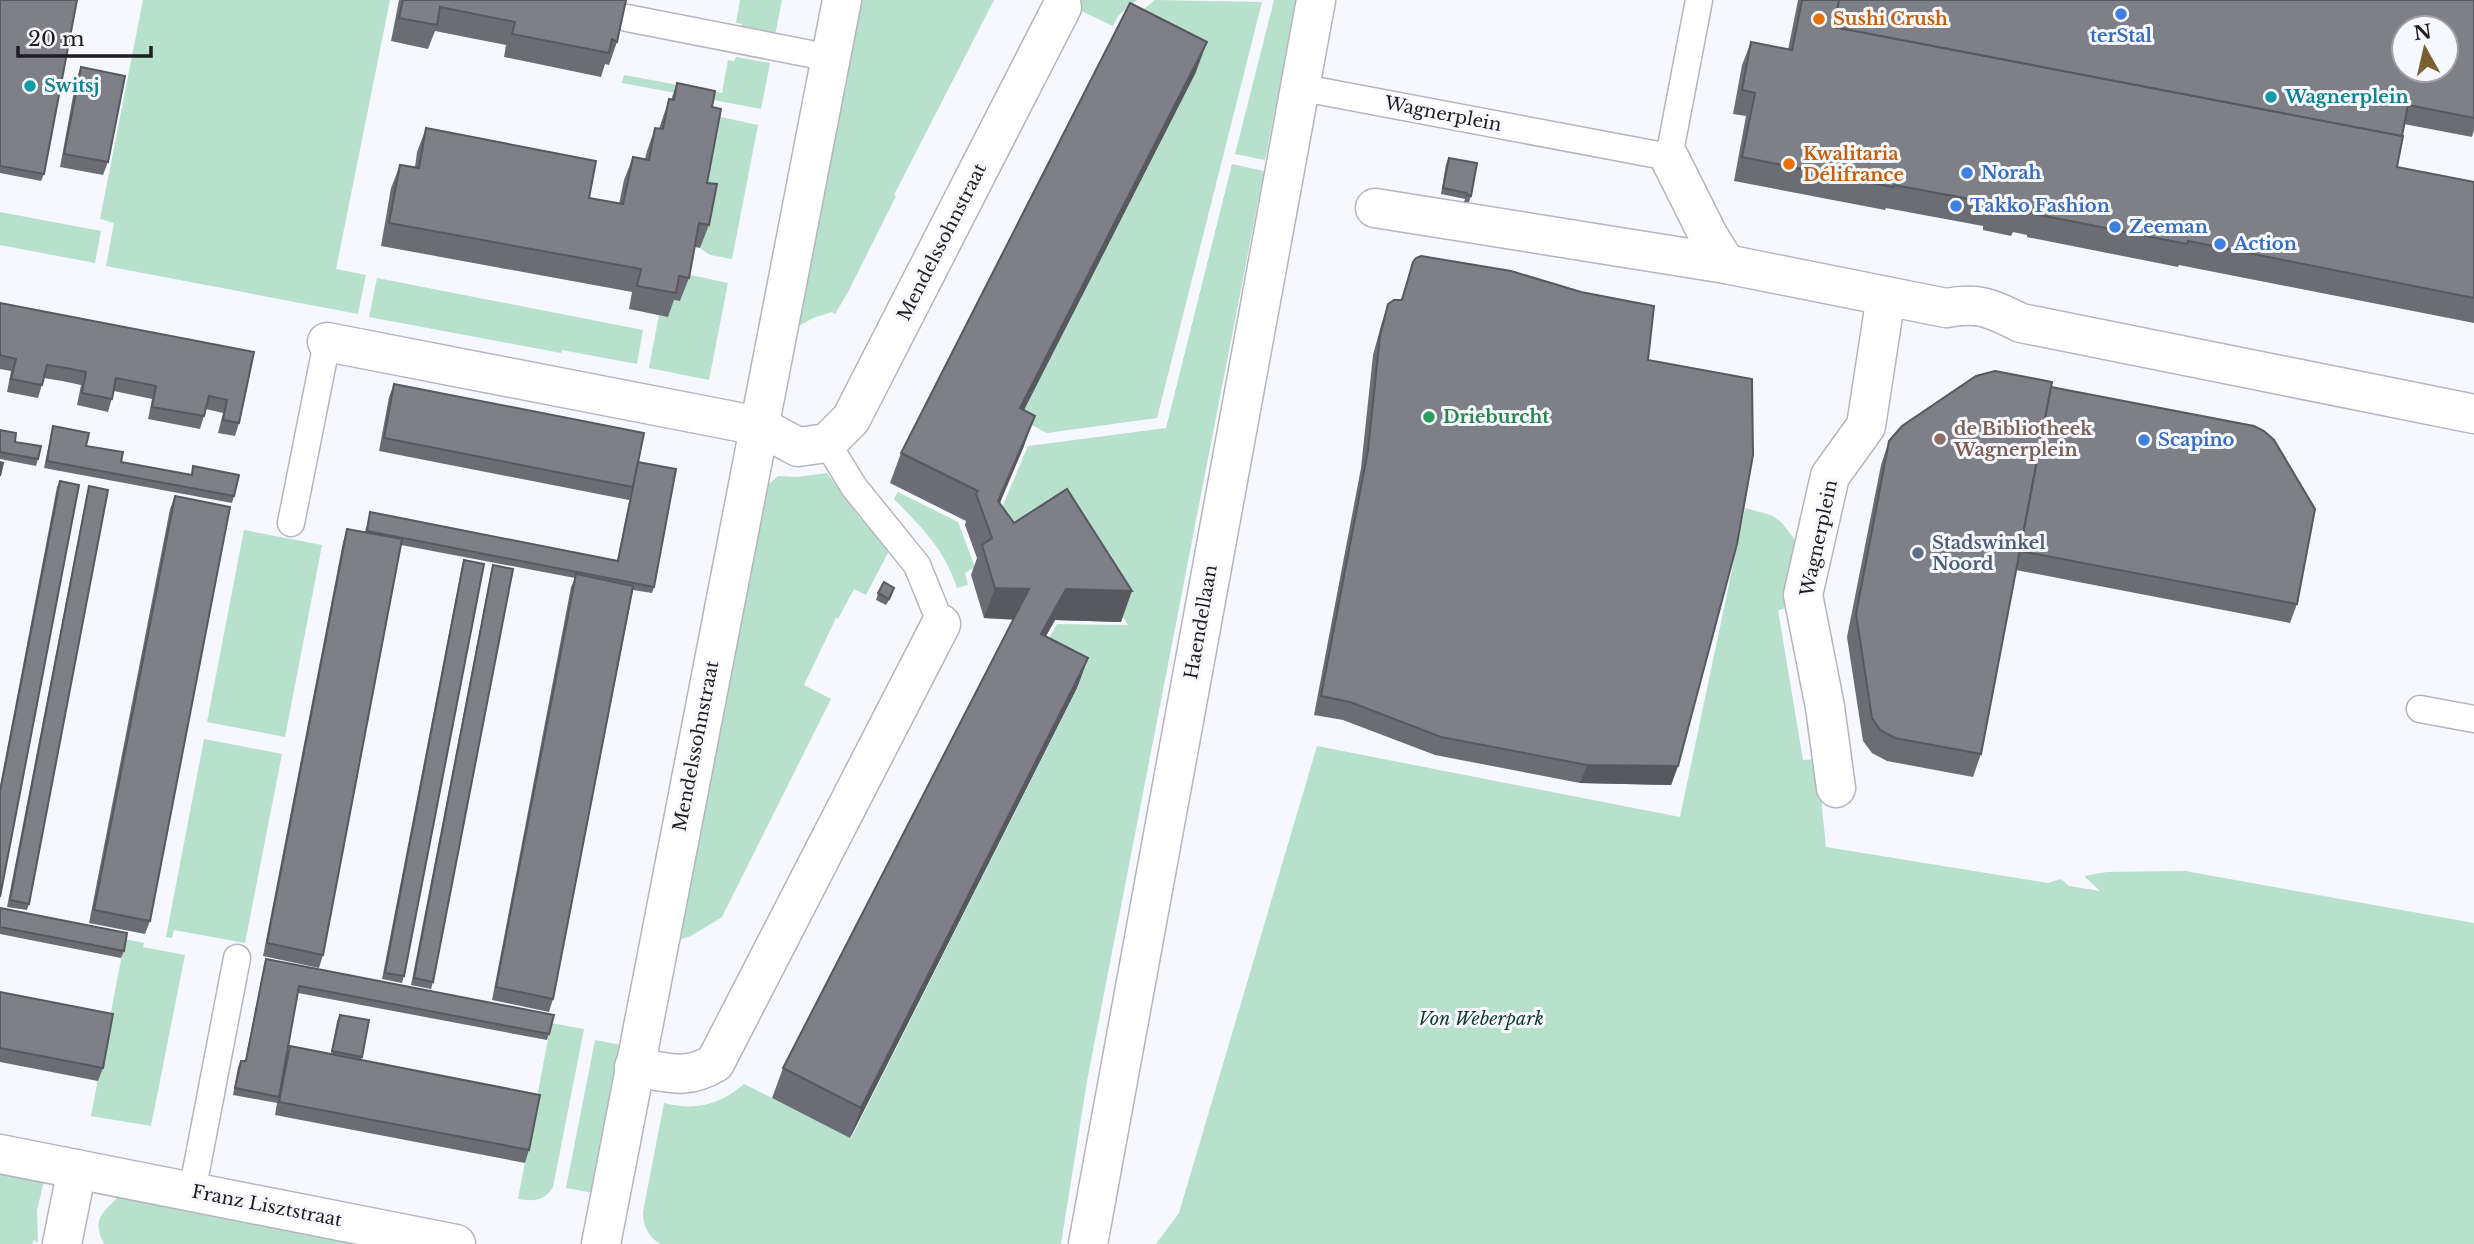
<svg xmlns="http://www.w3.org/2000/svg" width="2474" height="1244" font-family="'Libre Baskerville',serif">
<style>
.green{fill:#b7e1cd}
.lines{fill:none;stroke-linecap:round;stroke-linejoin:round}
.service-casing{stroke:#b5b5be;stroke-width:29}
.pedestrian-casing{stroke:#b5b5be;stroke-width:41}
.minor-casing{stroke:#b5b5be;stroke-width:41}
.service{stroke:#fff;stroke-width:26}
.pedestrian{stroke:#fff;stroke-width:38}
.minor{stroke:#fff;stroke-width:38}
.wall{fill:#6c6d74}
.shaded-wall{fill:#58595e}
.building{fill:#7e7f87;stroke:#58595e;stroke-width:2;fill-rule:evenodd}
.shop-dot{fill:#3f7fe0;stroke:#f7f7fe;stroke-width:2.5}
.food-dot{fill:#e8710a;stroke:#f7f7fe;stroke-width:2.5}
.culture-dot{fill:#0f9aa8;stroke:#f7f7fe;stroke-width:2.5}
.leisure-dot{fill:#2e9e5b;stroke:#f7f7fe;stroke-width:2.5}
.education-dot{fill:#8d6e63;stroke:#f7f7fe;stroke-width:2.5}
.service-dot{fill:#5c6f8a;stroke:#f7f7fe;stroke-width:2.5}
.labels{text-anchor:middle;stroke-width:6;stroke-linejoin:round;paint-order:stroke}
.food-label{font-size:18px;font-weight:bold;fill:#c56008;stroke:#f7f7fe;text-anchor:start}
.shop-label{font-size:18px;font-weight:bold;fill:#366cbe;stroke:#f7f7fe;text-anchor:start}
.culture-label{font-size:18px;font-weight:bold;fill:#0d838f;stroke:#f7f7fe;text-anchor:start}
.street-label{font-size:18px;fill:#1e1e21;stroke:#f7f7fe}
.leisure-label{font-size:18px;font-weight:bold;fill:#27864d;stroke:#f7f7fe;text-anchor:start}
.education-label{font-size:18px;font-weight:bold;fill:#785e54;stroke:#f7f7fe;text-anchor:start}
.service-label{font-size:18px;font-weight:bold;fill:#4e5e75;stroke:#f7f7fe;text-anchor:start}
.park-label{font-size:18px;font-style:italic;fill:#113c2b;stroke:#f7f7fe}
</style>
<rect width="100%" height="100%" fill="#f7f7fe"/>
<g class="green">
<path d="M143,0H390L336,269L366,275L358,314L106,266L114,223L100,219Z"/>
<path d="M740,0H782L775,36L741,29L742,24L736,23Z"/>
<path d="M861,0H994L894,195L896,196L848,292L835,314L832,312L813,318L799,326Z"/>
<path d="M1058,0H1137L1118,16L1113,26Z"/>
<path d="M1155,0L1262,2L1157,418L1047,433L1020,419L1127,23Z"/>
<path d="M1274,0H1297L1265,160L1235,154Z"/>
<path d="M736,57L770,63L761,109L622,83L624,75L722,93L728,60L734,61Z"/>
<path d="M707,114L758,125L732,259L710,255L700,248L708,208L699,206Z"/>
<path d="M1232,164L1264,171L1087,1081L1061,1244H660C648,1236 643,1226 643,1212L664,1103C695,1111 720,1105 744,1084L851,1138L1079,685L1035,663L1057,624L1128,625L1057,514L992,531L1028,446L1166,428Z"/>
<path d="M0,212L101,231L95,263L0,245Z"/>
<path d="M686,274L728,283L709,380L649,368L659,315Z"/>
<path d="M377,278L643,330L637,364L562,350L561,353L369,317Z"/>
<path d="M827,473L859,517L890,549L866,595L854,589L838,619L836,618L804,685L831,699L722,917L691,936L679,940L768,485L778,476L797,477Z"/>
<path d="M898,492L958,522L975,567L965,573L968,585L957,588C944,548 922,528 894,499Z"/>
<path d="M1745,508L1771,515L1781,522L1793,537L1798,549L1791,607L1778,610L1803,760L1817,759L1826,847L2048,883L2061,879L2069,886L2100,891L2084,876L2107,872L2185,871L2474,923V1244H1156L1179,1213L1317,746L1680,817Z"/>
<path d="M244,530L322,545L285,737L207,722Z"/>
<path d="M204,739L282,754L245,943L174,930L172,938L166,937Z"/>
<path d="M125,939L144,943L143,947L185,955L151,1126L91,1116Z"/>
<path d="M551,1023L584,1029L553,1187C544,1202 533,1201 518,1199Z"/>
<path d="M595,1040L622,1045L593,1193L566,1188Z"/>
<path d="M0,1172L44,1181L37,1210L38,1243L34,1240L32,1244H0Z"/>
<path d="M120,1195L375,1244H104C91,1218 103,1213 120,1195Z"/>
</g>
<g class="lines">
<defs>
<g id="service">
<path d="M627,18L831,58"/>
<path d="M1298,87L1669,157L1699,0"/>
<path d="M827,443L854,487L917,565L941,624"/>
<path d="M291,523L327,342"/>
<path d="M2420,709L2474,719"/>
<path d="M192,1192L237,958"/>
</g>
<g id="pedestrian">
<path d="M1669,157L1708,235L1726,264"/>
<path d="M1375,208L1726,264L1946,308C1979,302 1991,308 2021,323L2474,414"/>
<path d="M1836,788L1825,707L1803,595L1830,476L1866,426L1886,296"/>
</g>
<g id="minor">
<path d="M327,342L759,426L798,447L827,443L851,419L1062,7"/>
<path d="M634,1067C666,1072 685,1081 715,1063L941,624"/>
<path d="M0,1154L456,1244"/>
<path d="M62,1244L77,1169"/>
<path d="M601,1244L842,0"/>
<path d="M1088,1244L1316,0"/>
</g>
</defs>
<use href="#service" class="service-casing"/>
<use href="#pedestrian" class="pedestrian-casing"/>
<use href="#minor" class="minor-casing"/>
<use href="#service" class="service"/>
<use href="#pedestrian" class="pedestrian"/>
<use href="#minor" class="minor"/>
</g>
<g class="wall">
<path d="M0,0L44,174L41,181L0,173Z"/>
<path d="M399,0H626L617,42L609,65L605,64L601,77L504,57L506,45L435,31L428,49L391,41Z"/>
<path d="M1798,0H2474V130L2472,137L2404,124L2397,167L2474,182V323L2179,265L2178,267L2027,237V235L2013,232L2011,236L1983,230V226L1886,208L1885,210L1734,181L1746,116L1733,114L1742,65L1751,42L1788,50Z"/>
<path d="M81,67L108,162L103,175L60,167L76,80Z"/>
<path d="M1196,72L1024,410V446L1000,503L1014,523L1121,622L1055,620L1046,636L1088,658L1077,688L850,1138L772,1098L783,1068L1013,619L984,618L971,575L977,558L965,525L966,521L890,483L901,453Z"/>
<path d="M677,83L712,107L707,183L709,225L700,248L695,247L689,278L680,301L674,300L668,317L629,309L632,292L381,246L391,188L400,165L415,167L417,152L426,128L589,198L619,204L624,180L633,157L645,159L647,151L655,128L659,129L669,99L671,100Z"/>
<path d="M1449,158L1471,196L1469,202H1464L1465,199L1441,194L1446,164Z"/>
<path d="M1413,262L1648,360L1678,766L1671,785L1580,783L1435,755L1343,720L1314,715L1361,468L1373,355L1382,322L1388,304L1401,300Z"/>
<path d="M0,303L254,352L239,423L235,436L218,433L223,413L206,409L200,429L148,419L152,399L114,391L108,412L77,405L81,385L62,381L44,378L38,398L7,392L11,371L0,369Z"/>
<path d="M394,384L638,462L654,587L652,593L633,590L553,999L549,1012L492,1000L571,587L575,578L401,545L323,955L319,968L263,956L343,542L347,529L365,532L370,512L617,561L630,497L629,500L379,451L389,397Z"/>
<path d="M2051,387L2297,604L2290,623L2016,570L1981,754L1973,777L1887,761L1872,753L1863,741L1847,637L1881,465L1889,441Z"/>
<path d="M53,426L86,446L121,462L191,475L193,466L234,496L232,503L44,468L51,433Z"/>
<path d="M0,430L38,459L36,466L0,459Z"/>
<path d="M60,481L0,897V786L57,487Z"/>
<path d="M89,486L29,904L27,910L7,907L87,493Z"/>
<path d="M175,496L150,921L145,934L89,923L170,509Z"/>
<path d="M464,560L404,976L402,983L382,979L462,566Z"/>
<path d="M493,565L433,982L431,989L411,985L491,572Z"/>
<path d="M878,593L892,595L886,605L876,600Z"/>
<path d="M0,908L124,951L121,958L0,934Z"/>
<path d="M266,959L549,1034L547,1040L298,993L287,1054L290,1046L331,1054L337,1021L340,1015L362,1057L361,1060L529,1150L525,1163L275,1115L277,1103L233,1095L238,1067L241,1061H245L264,966Z"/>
<path d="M0,992L103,1068L98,1081L0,1062Z"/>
</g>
<g class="shaded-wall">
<path d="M1207,42L1196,72L1009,439L1020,408Z"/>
<path d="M1035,416L1024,446L987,531L998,501Z"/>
<path d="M995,588L1029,589L1018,620L984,618Z"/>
<path d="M1066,589L1132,591L1121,622L1055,620L1030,664L1041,634Z"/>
<path d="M1088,658L1077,688L850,1138L861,1108Z"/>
<path d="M1587,765L1678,766L1671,785L1580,783Z"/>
</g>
<g class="building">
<path d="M0,0H77L44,174L0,166Z"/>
<path d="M403,0H626L617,42L612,39L609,53L512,34L515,22L440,7L437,25L399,18Z"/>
<path d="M1802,0H1839L1834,27L2403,136L2397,167L2474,182V298L2188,241L2187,244L2035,214L2036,212L2021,209L2020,213L1991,207L1992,203L1894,185L1893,187L1742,157L1755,93L1742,90L1751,42L1792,50Z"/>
<path d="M1839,0H2474V118L2408,105L2402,136L1834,27ZM2404,28H2446V70H2404Z"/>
<path d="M1130,3L1207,42L1020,408L1035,416L998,501L1014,523L1067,489L1132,591L1066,589L1041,634L1088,658L861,1108L783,1068L1029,589L995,588L982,545L992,538L976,494L978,491L901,453Z"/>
<path d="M81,67L125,76L108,162L64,154Z"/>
<path d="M677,83L715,91L712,107L721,109L707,183L717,184L709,225L699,223L689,278L679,276L676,293L637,286L641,269L389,223L400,165L419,168L426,128L596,161L589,198L623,204L633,157L649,160L655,128L663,129L669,99L674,100Z"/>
<path d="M1449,158L1477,163L1471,196L1467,195V193L1443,188Z"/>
<path d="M1421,256L1511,271L1581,292L1654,306L1648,360L1752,379L1753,455L1737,544L1678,766L1587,765L1441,737L1350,702L1321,696L1368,450L1380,336L1388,304L1394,300H1402L1413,262L1416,258Z"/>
<path d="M0,303L254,352L239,423L223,420L227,400L209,396L204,416L152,407L156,386L116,378L112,399L82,393L86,372L66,368L47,365L42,385L11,379L16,359L0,355Z"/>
<path d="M1995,371L2052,382L1981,754L1895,738L1880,730L1872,718L1856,614L1889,441L1902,426L1976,376Z"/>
<path d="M394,384L644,433L633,487L384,438Z"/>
<path d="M2051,387L2254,426L2264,431L2274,440L2315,509L2297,604L2020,551Z"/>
<path d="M53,426L89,433L86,446L123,452L121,462L192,475L193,466L239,475L234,496L47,461Z"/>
<path d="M0,430L16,433L15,442L41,446L38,459L0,452Z"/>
<path d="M0,462L3,463L0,476Z"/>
<path d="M638,462L676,469L654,587L367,531L370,512L618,561Z"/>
<path d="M60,481L79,485L0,897V792Z"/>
<path d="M89,486L108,490L29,904L10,900Z"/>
<path d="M175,496L230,507L150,921L94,910Z"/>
<path d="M347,529L402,539L323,955L267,943Z"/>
<path d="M464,560L484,564L404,976L385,973Z"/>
<path d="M493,565L513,569L433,982L414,978Z"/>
<path d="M576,574L633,586L553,999L496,987Z"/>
<path d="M884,582L894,588L889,599L878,593Z"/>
<path d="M0,908L127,933L124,951L0,927Z"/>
<path d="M266,959L554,1015L549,1034L299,986L279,1097L235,1088L241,1061H246Z"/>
<path d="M0,992L113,1014L103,1068L0,1048Z"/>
<path d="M340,1015L369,1020L362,1057L332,1051Z"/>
<path d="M290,1046L540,1095L529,1150L279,1102Z"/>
</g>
<g class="shop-dot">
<circle cx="2121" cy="14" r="7"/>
<circle cx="1967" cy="173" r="7"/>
<circle cx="1956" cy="206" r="7"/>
<circle cx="2115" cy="227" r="7"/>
<circle cx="2220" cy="244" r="7"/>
<circle cx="2144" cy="440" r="7"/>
</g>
<g class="food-dot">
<circle cx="1819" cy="19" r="7"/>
<circle cx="1789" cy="164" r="7"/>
</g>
<g class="culture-dot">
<circle cx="30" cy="86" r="7"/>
<circle cx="2271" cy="97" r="7"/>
</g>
<circle class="leisure-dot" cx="1429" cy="417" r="7"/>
<circle class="education-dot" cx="1940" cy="439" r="7"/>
<circle class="service-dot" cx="1918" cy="553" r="7"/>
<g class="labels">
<g class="food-label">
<text x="1833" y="25">Sushi Crush</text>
<text x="1803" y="160">Kwalitaria<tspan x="1803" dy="21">Délifrance</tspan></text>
</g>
<g class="shop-label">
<text x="2121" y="42" text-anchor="middle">terStal</text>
<text x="1981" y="179">Norah</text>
<text x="1970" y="212">Takko Fashion</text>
<text x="2129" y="233">Zeeman</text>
<text x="2234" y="250">Action</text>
<text x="2158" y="446">Scapino</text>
</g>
<g class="culture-label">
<text x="44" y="92">Switsj</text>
<text x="2285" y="103">Wagnerplein</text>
</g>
<g class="street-label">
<text transform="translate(1443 114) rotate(11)" y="6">Wagnerplein</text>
<text transform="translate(942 242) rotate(-63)" y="6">Mendelssohnstraat</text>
<text transform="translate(1819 538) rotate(-78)" y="6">Wagnerplein</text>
<text transform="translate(1201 622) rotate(-80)" y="6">Haendellaan</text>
<text transform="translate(696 746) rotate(-79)" y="6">Mendelssohnstraat</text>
<text transform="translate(267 1206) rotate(11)" y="6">Franz Lisztstraat</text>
</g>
<g class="leisure-label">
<text x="1443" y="423">Drieburcht</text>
</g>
<g class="education-label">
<text x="1954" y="435">de Bibliotheek<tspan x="1954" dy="21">Wagnerplein</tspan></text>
</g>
<g class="service-label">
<text x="1932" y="549">Stadswinkel<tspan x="1932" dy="21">Noord</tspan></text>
</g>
<g class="park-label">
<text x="1481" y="1025">Von Weberpark</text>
</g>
</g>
<g transform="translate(2425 49) rotate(352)"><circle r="33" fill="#f7f7fe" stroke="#a0a0a6" stroke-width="2"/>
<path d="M0-5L12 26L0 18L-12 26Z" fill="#7a6132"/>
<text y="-10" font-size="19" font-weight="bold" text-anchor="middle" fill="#1e1e21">N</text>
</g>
<path d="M18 46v10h133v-10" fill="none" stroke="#1e1e21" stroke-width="3.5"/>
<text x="28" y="46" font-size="21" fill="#1e1e21" stroke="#f7f7fe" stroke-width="5" paint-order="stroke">20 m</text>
</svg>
